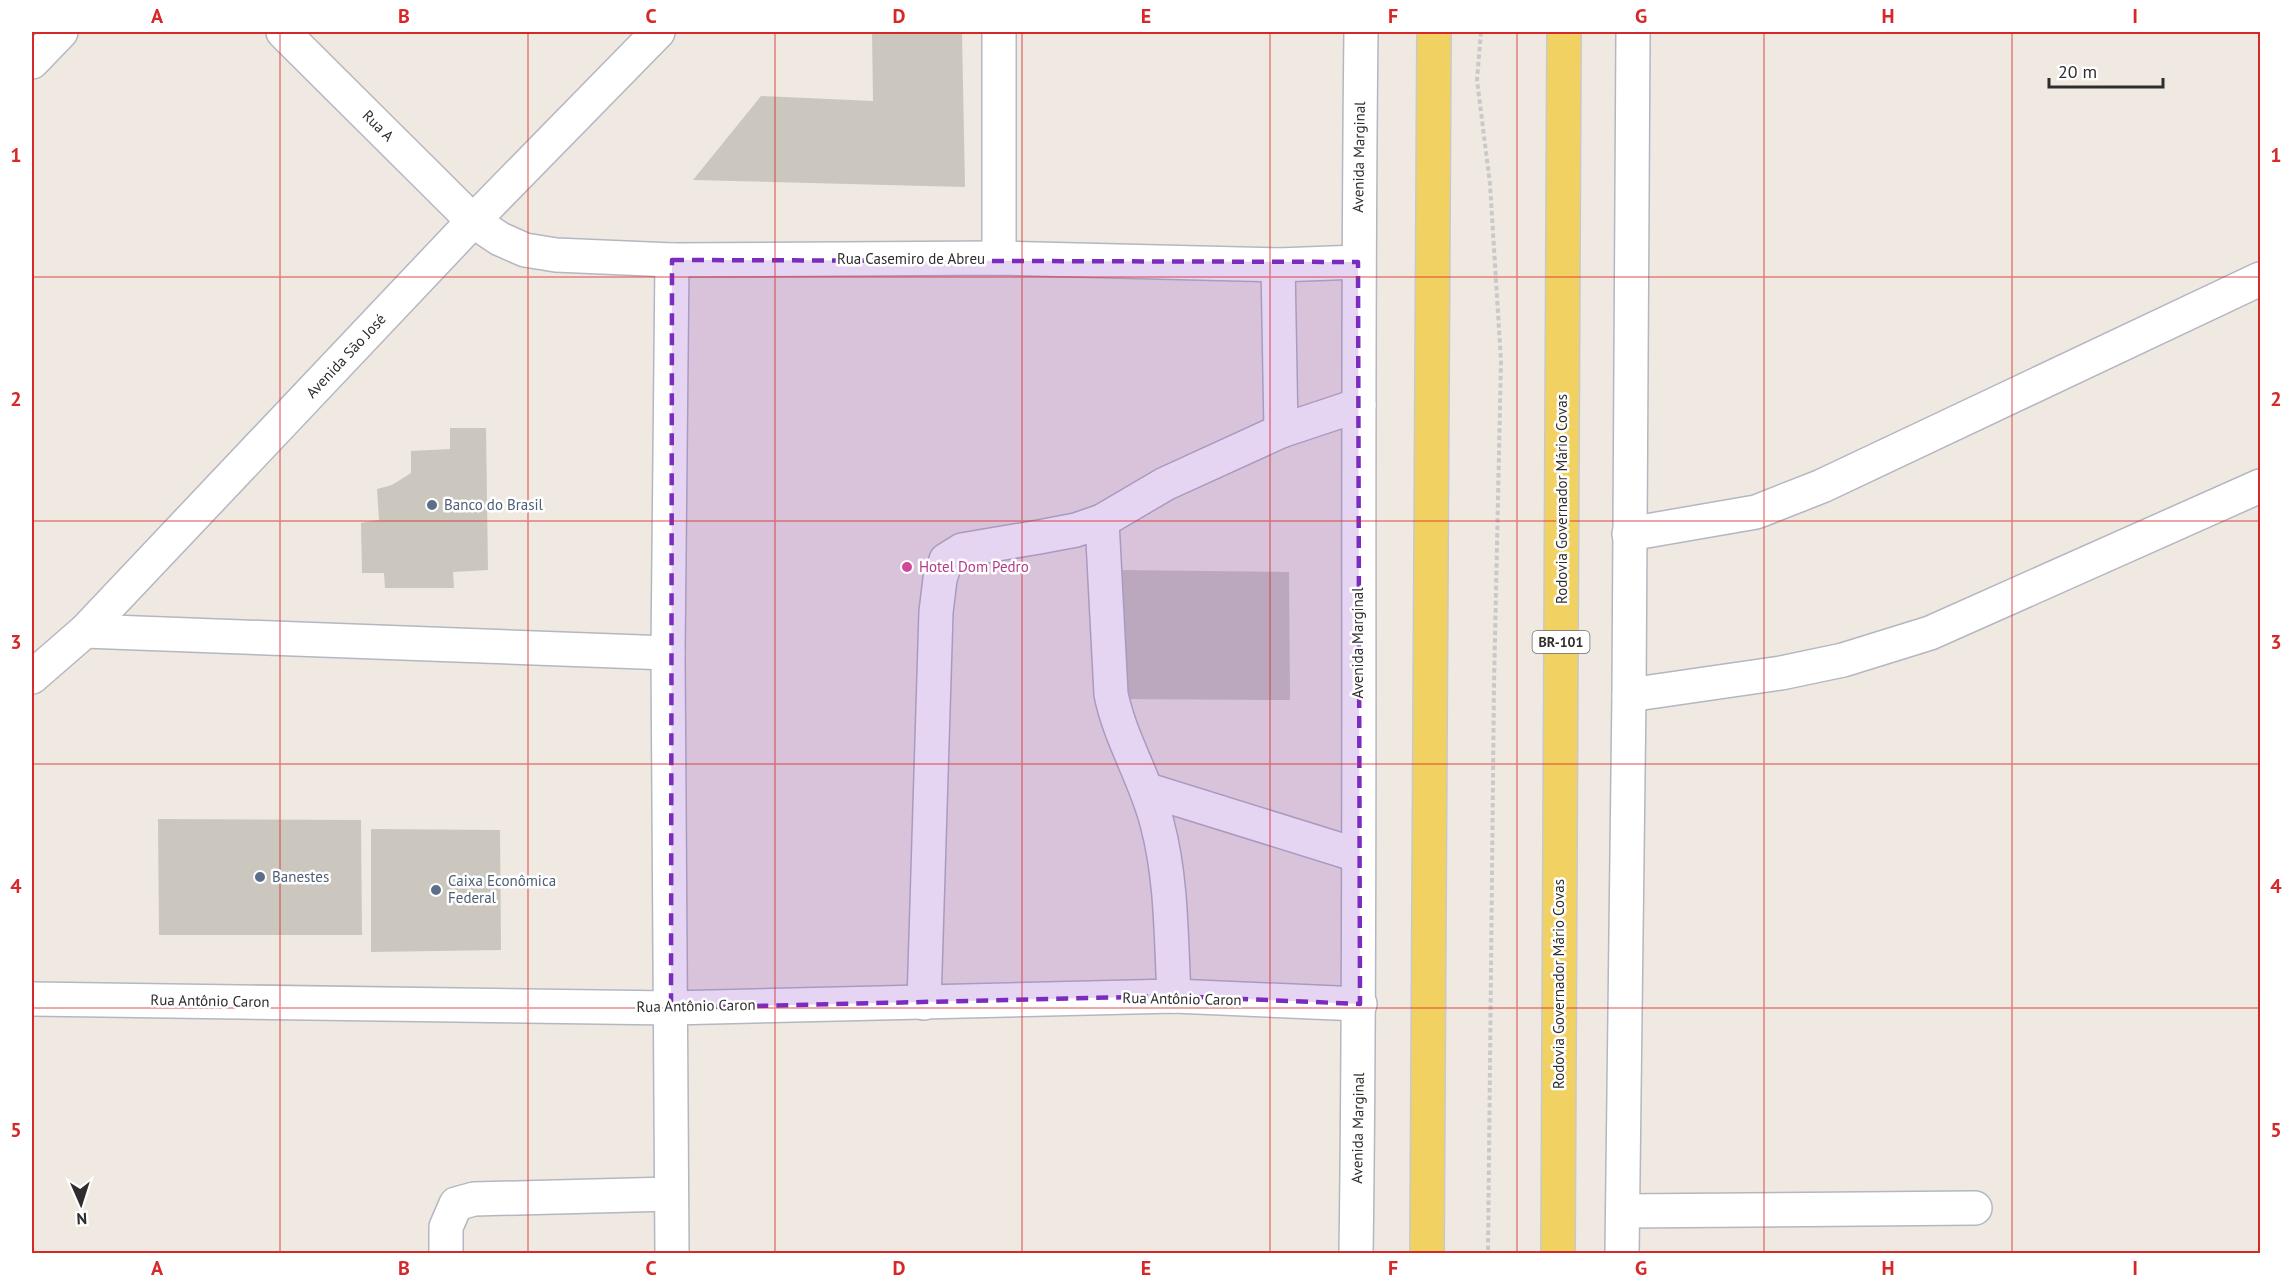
<svg xmlns="http://www.w3.org/2000/svg" width="2292" height="1285" font-family="'PT Sans',sans-serif">
<style>
.building{fill:#cbc7bf}
.lines{fill:none;stroke-linecap:round;stroke-linejoin:round}
.minor-casing{stroke:#b4b7c1;stroke-width:36}
.major-casing{stroke:#c9c9c9;stroke-width:36}
.path{stroke:#c9c9c9;stroke-width:4;stroke-dasharray:4.5 3;stroke-linecap:butt}
.minor{stroke:#fff;stroke-width:33}
.major{stroke:#f2d163;stroke-width:33}
.marked{fill:#7b2cbf;fill-opacity:0.2;stroke:#7b2cbf;stroke-width:4.5;stroke-dasharray:12 8;stroke-linejoin:round}
.grid{fill:none;stroke:#d62828;stroke-width:1.5;stroke-opacity:0.55}
.service-dot{fill:#5c6f8a;stroke:#fff;stroke-width:2}
.hotel-dot{fill:#d1479c;stroke:#fff;stroke-width:2}
.labels{text-anchor:middle;stroke-width:5;stroke-linejoin:round;paint-order:stroke}
.shield{fill:#fff;stroke:#6d6d6d;stroke-width:1.5}
.shield-label{font-size:14px;font-weight:bold;fill:#2e2e2e}
.street-label{font-size:15px;fill:#2e2e2e;stroke:#fff}
.service-label{font-size:15px;fill:#4e5e75;stroke:#fff;text-anchor:start}
.hotel-label{font-size:15px;fill:#b23c85;stroke:#fff;text-anchor:start}
.neatline{fill:none;stroke:#d62828;stroke-width:2}
.grid-label{font-size:20px;text-anchor:middle;font-weight:bold;fill:#d62828}
</style>
<rect width="100%" height="100%" fill="#efe9e1"/>
<g class="building">
<path d="M872,32H962L965,187L693,180L761,96L873,101Z"/>
<path d="M450,428H486L488,570L453,572L454,588H385L384,573H362L361,523L379,520L377,489L392,485L411,473V451L450,449Z"/>
<path d="M1120,570L1289,572L1290,700L1120,699Z"/>
<path d="M158,819L361,820L362,935H159Z"/>
<path d="M371,829L500,830L501,950L371,952Z"/>
</g>
<g class="lines">
<defs>
<g id="minor">
<path d="M283,32L473,221L500,239L525,250L556,255L672,260L999,258L1278,265L1358,262"/>
<path d="M999,32V258"/>
<path d="M32,62L61,32"/>
<path d="M672,260L668,653L672,1254"/>
<path d="M1278,265L1281,431"/>
<path d="M1102,521L1165,484L1281,431L1359,405"/>
<path d="M1629,534L1756,512L1822,486L2260,279"/>
<path d="M85,631L668,653"/>
<path d="M32,677L85,631L473,221L658,32"/>
<path d="M1629,695L1781,673L1843,660L1930,633L2260,486"/>
<path d="M1148,790L1357,855"/>
<path d="M32,999L671,1008L1174,996L1360,1004"/>
<path d="M924,1003L936,612L940,579L946,560L962,550L1039,537L1076,530L1102,521L1111,694C1120,739 1146,779 1157,823C1172,879 1171,939 1174,996"/>
<path d="M1623,1211L1975,1208"/>
<path d="M446,1254V1227L456,1204L474,1199L671,1194"/>
<path d="M1356,1254C1362,846 1356,439 1361,32"/>
<path d="M1622,1254L1629,695L1633,32"/>
</g>
<g id="major">
<path d="M1427,1254L1434,32"/>
<path d="M1558,1254L1564,32"/>
</g>
</defs>
<use href="#minor" class="minor-casing"/>
<use href="#major" class="major-casing"/>
<path class="path" d="M1481,32L1477,80L1490,184L1501,361L1494,684L1488,1254"/>
<use href="#minor" class="minor"/>
<use href="#major" class="major"/>
</g>
<path class="marked" d="M672,260L1358,262L1360,1004L1174,996L671,1008Z"/>
<path class="grid" d="M280,32V1254M528,32V1254M775,32V1254M1022,32V1254M1270,32V1254M1517,32V1254M1764,32V1254M2012,32V1254M32,277H2260M32,521H2260M32,764H2260M32,1008H2260"/>
<g class="service-dot">
<circle cx="432" cy="505" r="6"/>
<circle cx="260" cy="877" r="6"/>
<circle cx="436" cy="890" r="6"/>
</g>
<circle class="hotel-dot" cx="907" cy="567" r="6"/>
<g class="labels">
<rect class="shield" x="1532.5" y="631" width="57" height="22" rx="4.5"/>
<g class="shield-label">
<text x="1561" y="647">BR-101</text>
</g>
<g class="street-label">
<text transform="translate(378 126) rotate(45)" y="5">Rua A</text>
<text transform="translate(1359 157) rotate(-89)" y="5">Avenida Marginal</text>
<text x="911" y="264">Rua Casemiro de Abreu</text>
<text transform="translate(346 356) rotate(-47)" y="5">Avenida São José</text>
<text transform="translate(1562 499) rotate(-90)" y="5">Rodovia Governador Mário Covas</text>
<text transform="translate(1358 643) rotate(-90)" y="5">Avenida Marginal</text>
<text transform="translate(1559 984) rotate(-90)" y="5">Rodovia Governador Mário Covas</text>
<text transform="translate(1182 999) rotate(1)" y="5">Rua Antônio Caron</text>
<text transform="translate(210 1001) rotate(1)" y="5">Rua Antônio Caron</text>
<text transform="translate(696 1006) rotate(-1)" y="5">Rua Antônio Caron</text>
<text transform="translate(1358 1128) rotate(-89)" y="5">Avenida Marginal</text>
</g>
<g class="service-label">
<text x="444" y="510">Banco do Brasil</text>
<text x="272" y="882">Banestes</text>
<text x="448" y="886">Caixa Econômica<tspan x="448" dy="17">Federal</tspan></text>
</g>
<g class="hotel-label">
<text x="919" y="572">Hotel Dom Pedro</text>
</g>
</g>
<rect width="2292" height="1285" fill="none" stroke="#ffffff" stroke-width="66"/>
<g transform="translate(81 1204) rotate(177)" stroke="#ffffff" stroke-width="4.5" paint-order="stroke">
<path d="M0-4.5L10 22L0 15L-10 22Z" fill="#2e2e2e"/>
<text y="-9" font-size="16" font-weight="bold" text-anchor="middle" fill="#2e2e2e">N</text>
</g>
<path d="M2049 78v9h114v-9" fill="none" stroke="#2e2e2e" stroke-width="3"/>
<text x="2058" y="78" font-size="18" fill="#2e2e2e" stroke="#ffffff" stroke-width="4.5" paint-order="stroke">20 m</text>
<rect x="33" y="33" width="2226" height="1219" class="neatline"/>
<g class="grid-label">
<text x="157" y="23">A</text>
<text x="404" y="23">B</text>
<text x="651" y="23">C</text>
<text x="899" y="23">D</text>
<text x="1146" y="23">E</text>
<text x="1393" y="23">F</text>
<text x="1641" y="23">G</text>
<text x="1888" y="23">H</text>
<text x="2135" y="23">I</text>
<text x="16" y="162">1</text>
<text x="2276" y="162">1</text>
<text x="16" y="406">2</text>
<text x="2276" y="406">2</text>
<text x="16" y="649">3</text>
<text x="2276" y="649">3</text>
<text x="16" y="893">4</text>
<text x="2276" y="893">4</text>
<text x="16" y="1137">5</text>
<text x="2276" y="1137">5</text>
<text x="157" y="1275">A</text>
<text x="404" y="1275">B</text>
<text x="651" y="1275">C</text>
<text x="899" y="1275">D</text>
<text x="1146" y="1275">E</text>
<text x="1393" y="1275">F</text>
<text x="1641" y="1275">G</text>
<text x="1888" y="1275">H</text>
<text x="2135" y="1275">I</text>
</g>
</svg>
